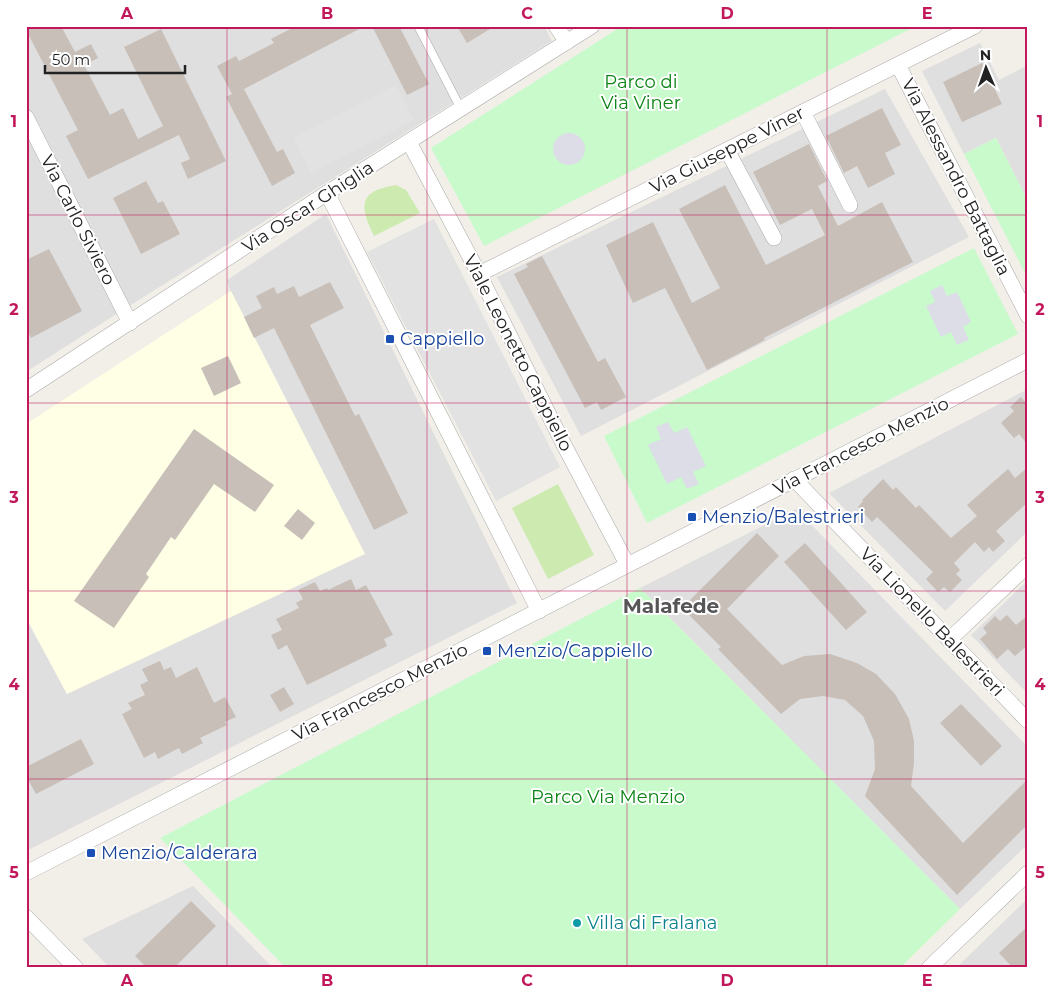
<svg xmlns="http://www.w3.org/2000/svg" width="1054" height="994" font-family="Montserrat,sans-serif">
<style>
.residential{fill:#e0dfdf}
.education{fill:#ffffe5}
.grass{fill:#cdebb0}
.park{fill:#c8facc}
.parking{fill:#e2e2e2}
.plaza{fill:#dddde8}
.building{fill:#c7bfb8}
.lines{fill:none;stroke-linecap:round;stroke-linejoin:round}
.service-casing{stroke:#a9a9a9;stroke-width:9}
.minor-casing{stroke:#a9a9a9;stroke-width:16}
.service{stroke:#fff;stroke-width:8}
.minor{stroke:#fff;stroke-width:15}
.grid{fill:none;stroke:#c2185b;stroke-width:1;stroke-opacity:0.55}
.transit-dot{fill:#1a4fb4;stroke:#fff;stroke-width:2}
.culture-dot{fill:#0f9aa8;stroke:#fff;stroke-width:2}
.labels{text-anchor:middle;stroke-width:4;stroke-linejoin:round;paint-order:stroke}
.park-label{font-size:18px;fill:#0c8416;stroke:#fff}
.street-label{font-size:18px;fill:#222;stroke:#fff}
.transit-label{font-size:18px;fill:#164399;stroke:#fff;text-anchor:start}
.culture-label{font-size:18px;fill:#0d838f;stroke:#fff;text-anchor:start}
.quarter-label{font-size:20px;font-weight:bold;fill:#555;stroke:#fff}
.neatline{fill:none;stroke:#c2185b;stroke-width:2}
.grid-label{font-size:16px;text-anchor:middle;font-weight:bold;fill:#c2185b}
</style>
<rect width="100%" height="100%" fill="#f2efe9"/>
<g class="residential">
<path d="M26,26H544L552,41L110,318L26,372Z"/>
<path d="M980,43L999,80L1028,65V201L996,138L964,154L922,71Z"/>
<path d="M885,89L969,237L581,436L497,277Z"/>
<path d="M326,214L517,603L26,851V619L67,694L231,295L227,280Z"/>
<path d="M1028,389V531L945,611L829,493Z"/>
<path d="M796,509L1028,747V844L960,909L640,588Z"/>
<path d="M1028,580V694L971,635Z"/>
<path d="M193,886L273,968H110L82,939Z"/>
<path d="M1028,898V968H956Z"/>
</g>
<path class="education" d="M231,291L365,554L67,694L26,617V424Z"/>
<g class="grass">
<path d="M396,185L406,190L420,213L374,236C359,206 358,191 396,185Z"/>
<path d="M558,484L594,555L548,579L512,508Z"/>
</g>
<g class="park">
<path d="M622,26H916L484,246L431,148Z"/>
<path d="M996,138L1028,201V279L964,154Z"/>
<path d="M974,248L1018,334L647,523L604,436Z"/>
<path d="M640,588L960,909L900,968H286L160,838Z"/>
</g>
<g class="parking">
<path d="M396,85L414,120L311,173L293,138Z"/>
<path d="M434,219L560,467L496,501L367,252Z"/>
</g>
<g class="plaza">
<circle cx="569" cy="149" r="16"/>
<path d="M942,285L947,296L957,292L971,322L963,327L969,340L957,345L951,332L941,337L926,306L935,302L930,291Z"/>
<path d="M668,422L674,433L687,427L706,466L693,472L699,484L687,489L681,477L667,484L648,445L661,439L656,427Z"/>
</g>
<g class="building">
<path d="M26,26H61L75,52L91,44L98,58L84,65L110,115L123,108L138,139L163,126L124,47L161,29L226,161L188,179L181,163L190,159L179,135L88,179L66,136L78,130L26,30Z"/>
<path d="M296,26H365L244,89L277,152L283,149L295,173L272,186L226,97L232,94L217,66L236,56L239,61L274,43L271,39Z"/>
<path d="M372,26H399L429,84L407,95Z"/>
<path d="M457,26H495L467,43Z"/>
<path d="M982,63L1002,104L962,122L943,82Z"/>
<path d="M882,108L901,145L885,153L895,174L868,188L857,166L844,173L826,136Z"/>
<path d="M809,144L827,181L818,186L838,226L882,202L913,262L764,338L765,340L707,370L665,288L633,303L606,245L653,222L692,303L720,288L679,209L725,185L766,265L825,235L812,209L780,225L753,172Z"/>
<path d="M146,181L158,203L163,201L180,234L141,254L113,198Z"/>
<path d="M49,249L82,311L31,338L26,328V260Z"/>
<path d="M542,256L598,362L605,358L626,397L601,410L597,402L585,408L514,274L528,267L526,264Z"/>
<path d="M330,282L344,308L310,325L355,416L359,414L408,513L374,530L274,328L254,338L244,317L262,308L256,296L274,287L277,294L294,286L299,297Z"/>
<path d="M228,356L241,383L214,396L201,368Z"/>
<path d="M1021,397L1025,402L1028,400V445L1019,434L1014,438L1001,423L1014,411L1010,407Z"/>
<path d="M194,429L274,485L255,512L214,484L175,540L171,537L146,574L149,577L114,628L74,601Z"/>
<path d="M1028,467V502L996,531L1005,541L993,552L989,547L984,552L975,542L954,563L960,570L956,574L962,580L950,592L944,587L938,592L926,579L933,572L877,517L872,522L858,507L863,501L862,500L883,479L893,490L896,487L916,508L919,505L951,538L977,516L967,505L1008,469L1015,478Z"/>
<path d="M298,509L315,523L302,540L284,526Z"/>
<path d="M757,533L779,556L727,609L782,665L804,656L830,654L857,663L876,674L895,694L909,719L914,741V763L911,786L963,843L1028,779V824L957,895L865,796L875,769L874,741L863,716L845,700L823,696L800,699L781,714L718,649L721,647L682,608Z"/>
<path d="M805,543L867,612L846,630L784,562Z"/>
<path d="M351,579L356,590L366,585L393,635L384,639L387,646L307,685L287,645L278,650L271,635L282,630L276,619L299,608L296,603L303,599L298,590L315,582L320,591L327,588L328,590Z"/>
<path d="M1007,615L1016,625L1028,615V645L1015,656L1008,649L997,659L980,639L987,633L983,628L995,616L1000,621Z"/>
<path d="M160,661L164,670L171,667L176,678L197,667L214,703L225,697L236,717L225,722L227,725L200,738L203,743L182,754L179,748L158,759L155,752L144,758L122,714L132,709L128,703L145,695L140,685L148,681L142,669Z"/>
<path d="M284,687L294,704L280,712L270,695Z"/>
<path d="M961,704L1002,746L981,766L940,723Z"/>
<path d="M81,739L94,764L36,794L26,776V767Z"/>
<path d="M191,901L216,926L174,968H147L135,956Z"/>
<path d="M1028,926V968H1013L999,953Z"/>
</g>
<g class="lines">
<defs>
<path id="service" d="M418,26L461,109"/>
<g id="minor">
<path d="M556,26L567,42"/>
<path d="M898,65L1028,316"/>
<path d="M803,112L850,205"/>
<path d="M26,117L130,323"/>
<path d="M409,142L479,274L563,443L627,564"/>
<path d="M727,150L774,238"/>
<path d="M327,193L539,611"/>
<path d="M479,274L975,26"/>
<path d="M26,390L327,193L592,26"/>
<path d="M794,479L1028,721"/>
<path d="M949,640L1028,565"/>
<path d="M26,873L1028,360"/>
<path d="M26,917L76,968"/>
<path d="M929,968L1028,873"/>
</g>
</defs>
<use href="#service" class="service-casing"/>
<use href="#minor" class="minor-casing"/>
<use href="#service" class="service"/>
<use href="#minor" class="minor"/>
</g>
<path class="grid" d="M227,26V968M427,26V968M627,26V968M827,26V968M26,215H1028M26,403H1028M26,591H1028M26,779H1028"/>
<g class="transit-dot">
<rect x="385" y="334" width="10" height="10" rx="2.5"/>
<rect x="687" y="512" width="10" height="10" rx="2.5"/>
<rect x="482" y="646" width="10" height="10" rx="2.5"/>
<rect x="86" y="848" width="10" height="10" rx="2.5"/>
</g>
<circle class="culture-dot" cx="577" cy="923" r="5"/>
<g class="labels">
<g class="park-label">
<text x="641" y="88">Parco di<tspan x="641" dy="21">Via Viner</tspan></text>
<text x="608" y="803">Parco Via Menzio</text>
</g>
<g class="street-label">
<text transform="translate(727 150) rotate(-27)" y="6">Via Giuseppe Viner</text>
<text transform="translate(956 177) rotate(63)" y="6">Via Alessandro Battaglia</text>
<text transform="translate(308 207) rotate(-33)" y="6">Via Oscar Ghiglia</text>
<text transform="translate(78 220) rotate(63)" y="6">Via Carlo Siviero</text>
<text transform="translate(518 353) rotate(63)" y="6">Viale Leonetto Cappiello</text>
<text transform="translate(861 446) rotate(-27)" y="6">Via Francesco Menzio</text>
<text transform="translate(932 622) rotate(46)" y="6">Via Lionello Balestrieri</text>
<text transform="translate(380 692) rotate(-27)" y="6">Via Francesco Menzio</text>
</g>
<g class="transit-label">
<text x="400" y="345">Cappiello</text>
<text x="702" y="523">Menzio/Balestrieri</text>
<text x="497" y="657">Menzio/Cappiello</text>
<text x="101" y="859">Menzio/Calderara</text>
</g>
<g class="culture-label">
<text x="587" y="929">Villa di Fralana</text>
</g>
<g class="quarter-label">
<text x="671" y="613">Malafede</text>
</g>
</g>
<rect width="1054" height="994" fill="none" stroke="#ffffff" stroke-width="55"/>
<g transform="translate(986 68) rotate(358)" stroke="#ffffff" stroke-width="4" paint-order="stroke">
<path d="M0-4L9 19L0 12L-9 19Z" fill="#222222"/>
<text y="-8" font-size="14" font-weight="bold" text-anchor="middle" fill="#222222">N</text>
</g>
<path d="M45 65v8h140v-8" fill="none" stroke="#222222" stroke-width="2.5"/>
<text x="52" y="65" font-size="15" fill="#222222" stroke="#ffffff" stroke-width="4" paint-order="stroke">50 m</text>
<rect x="28" y="28" width="998" height="938" class="neatline"/>
<g class="grid-label">
<text x="127" y="19">A</text>
<text x="327" y="19">B</text>
<text x="527" y="19">C</text>
<text x="727" y="19">D</text>
<text x="927" y="19">E</text>
<text x="14" y="127">1</text>
<text x="1040" y="127">1</text>
<text x="14" y="315">2</text>
<text x="1040" y="315">2</text>
<text x="14" y="503">3</text>
<text x="1040" y="503">3</text>
<text x="14" y="690">4</text>
<text x="1040" y="690">4</text>
<text x="14" y="878">5</text>
<text x="1040" y="878">5</text>
<text x="127" y="986">A</text>
<text x="327" y="986">B</text>
<text x="527" y="986">C</text>
<text x="727" y="986">D</text>
<text x="927" y="986">E</text>
</g>
</svg>
